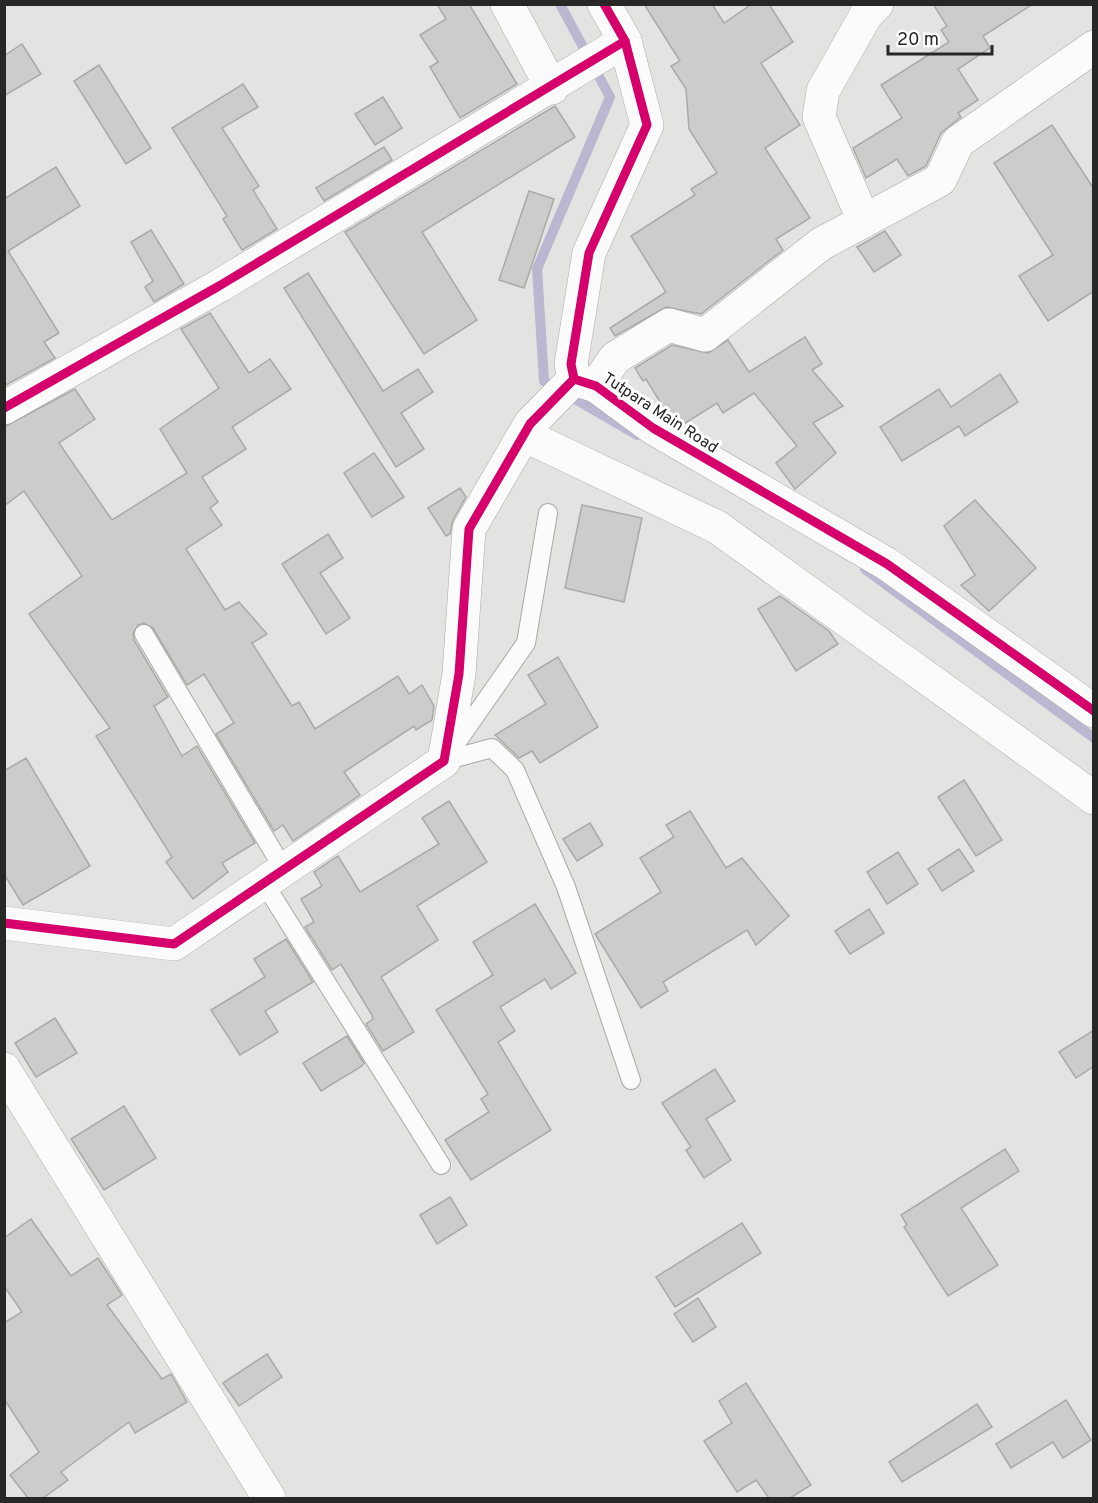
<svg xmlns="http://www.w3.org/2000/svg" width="1098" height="1503" font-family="Overpass,sans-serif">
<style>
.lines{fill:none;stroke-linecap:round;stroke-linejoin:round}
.stream{stroke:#bcb7d1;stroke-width:10}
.building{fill:#cccdcb;stroke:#a9aaa8;stroke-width:1.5}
.service-casing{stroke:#a9aaa8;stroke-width:20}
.minor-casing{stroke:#a9aaa8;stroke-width:34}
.tertiary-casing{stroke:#a9aaa8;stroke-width:34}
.service{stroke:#fbfbfb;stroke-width:18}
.minor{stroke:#fbfbfb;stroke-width:33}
.tertiary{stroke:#fbfbfb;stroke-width:33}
.cycleway-casing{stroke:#fff;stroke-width:13}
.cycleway{stroke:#d6006c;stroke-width:9}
.labels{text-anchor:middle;stroke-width:6;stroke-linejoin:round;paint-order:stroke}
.street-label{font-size:16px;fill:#272826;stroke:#fff}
</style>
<rect width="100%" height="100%" fill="#e3e4e2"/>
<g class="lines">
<g class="stream">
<path d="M560,4L610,97L537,269L544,381L637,435"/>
<path d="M865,569L1094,738"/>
</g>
</g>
<g class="building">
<path d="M437,4H469L517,84L460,118L430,67L438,62L420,35L446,19Z"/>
<path d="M644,4H712L724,23L752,4H769L793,42L761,63L800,125L765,148L810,218L776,239L783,250L701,314L666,307L615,336L610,328L666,292L631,236L695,195L691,189L717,173L689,129L686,89L671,66L680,61Z"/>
<path d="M933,4H1033L983,36L990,48L958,69L978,100L958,113L961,117L941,133L926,166L908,176L897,159L866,178L853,148L902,118L881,85L949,42L941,30L947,26Z"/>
<path d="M22,44L41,74L4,96V56Z"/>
<path d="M99,65L151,148L126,164L74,81Z"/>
<path d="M243,84L258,107L222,128L259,186L253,190L277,229L242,250L223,219L227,216L172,128Z"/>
<path d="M383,97L402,128L375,145L355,114Z"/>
<path d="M555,106L575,137L422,232L477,320L424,354L345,232Z"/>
<path d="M1052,125L1094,189V291L1048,321L1019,276L1053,255L994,163Z"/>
<path d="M384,147L392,160L324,201L316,188Z"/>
<path d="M56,167L80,206L8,251L59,333L44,342L55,358L4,386V199Z"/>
<path d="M529,191L554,199L524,288L499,280Z"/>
<path d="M151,230L184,284L154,302L145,287L153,281L131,242Z"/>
<path d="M885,231L901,255L874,272L857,247Z"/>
<path d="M308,273L383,391L418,369L433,392L401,413L424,449L396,467L284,288Z"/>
<path d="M210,313L249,373L270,359L291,389L232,427L246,449L202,477L218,502L210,508L222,525L186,549L225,610L239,602L267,634L252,643L292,706L299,702L315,729L398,676L409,694L422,685L434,706L432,720L416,730L414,726L344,772L360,795L293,841L283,825L274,831L216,734L234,723L204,674L187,685L153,628L144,623L138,625L133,634L134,640L168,697L154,706L182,756L197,746L255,843L222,863L228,872L193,899L166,862L172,857L96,736L110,728L29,614L82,576L24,491L4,506V427L75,389L95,419L59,443L112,520L187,473L160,429L219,388L181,329Z"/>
<path d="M805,337L822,364L812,370L843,406L813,423L836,453L795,489L776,463L797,446L754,393L723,413L717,403L684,424L668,415L646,379L643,381L635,368L672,345L708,353L728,340L749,372Z"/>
<path d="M1000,374L1018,402L965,436L959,426L902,461L880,427L939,389L951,407Z"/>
<path d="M374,453L404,497L372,517L344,473Z"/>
<path d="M460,488L466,497L453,520L450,534L446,536L428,508Z"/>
<path d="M975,500L1036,568L989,611L961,585L975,575L944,526Z"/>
<path d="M582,505L642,518L624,602L565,588Z"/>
<path d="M328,534L343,558L320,573L350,618L326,634L282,564Z"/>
<path d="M780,596L829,631L838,644L796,671L758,609Z"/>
<path d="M558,657L598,727L540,763L532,751L519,758L495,735L546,704L528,675Z"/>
<path d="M26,758L90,866L23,905L4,874V771Z"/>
<path d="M964,780L1002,840L976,856L938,797Z"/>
<path d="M449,801L487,862L417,906L438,940L381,977L414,1032L383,1051L366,1024L373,1019L372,1015L341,964L332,970L305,927L314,922L301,899L322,886L314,872L338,856L360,892L439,844L422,818Z"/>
<path d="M690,811L726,868L742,858L789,916L756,945L747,930L663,982L668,991L641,1008L595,934L661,892L640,858L674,837L666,825Z"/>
<path d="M590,823L603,845L577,861L563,839Z"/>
<path d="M959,849L974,871L942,891L928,869Z"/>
<path d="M898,852L918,884L887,904L867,872Z"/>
<path d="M535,904L576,973L551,989L545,979L500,1007L515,1031L498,1042L551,1130L471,1180L445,1140L489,1112L481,1099L488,1094L436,1010L493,975L473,942Z"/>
<path d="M869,909L884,933L850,954L835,931Z"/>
<path d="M286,939L313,982L265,1011L278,1032L240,1055L211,1010L265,977L254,959Z"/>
<path d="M55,1018L77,1053L36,1077L15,1043Z"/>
<path d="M1094,1030V1066L1076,1078L1059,1052Z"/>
<path d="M347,1036L364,1063L362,1066L321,1091L303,1063Z"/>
<path d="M715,1069L735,1101L706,1119L731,1160L704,1178L686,1150L691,1147L662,1103Z"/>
<path d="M124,1106L156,1158L104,1190L71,1139Z"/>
<path d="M1005,1149L1019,1171L961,1208L998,1265L948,1296L904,1227L907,1225L901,1215Z"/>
<path d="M450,1197L467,1225L437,1244L420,1215Z"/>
<path d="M31,1219L71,1276L98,1258L122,1295L107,1305L162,1379L171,1374L187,1402L135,1433L129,1422L61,1472L68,1480L43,1498H28L10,1475L39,1452L4,1399V1323L22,1312L4,1286V1238Z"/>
<path d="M742,1223L761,1253L675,1307L656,1277Z"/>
<path d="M698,1298L716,1327L693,1342L674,1314Z"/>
<path d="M267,1354L282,1377L239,1406L223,1383Z"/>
<path d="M746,1383L811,1485L790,1498H769L756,1480L737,1492L704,1441L732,1423L719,1401Z"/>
<path d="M1066,1400L1091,1440L1063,1458L1053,1442L1011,1468L996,1444Z"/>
<path d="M977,1404L992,1427L902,1482L889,1462Z"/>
</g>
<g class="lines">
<defs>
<g id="service">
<path d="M144,634L284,870"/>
<path d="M452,749L526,643L548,513"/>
<path d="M444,761L492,748L515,770L566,887L631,1080"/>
<path d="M264,883L441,1165"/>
</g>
<g id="minor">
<path d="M507,4L552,88"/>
<path d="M864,221L819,117L823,91L866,15L877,4"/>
<path d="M596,386L615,358L669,325L705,335L821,244L940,180L958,142L1094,47"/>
<path d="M4,408L219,286L625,41"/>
<path d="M524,435L717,527L1094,798"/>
<path d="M4,923L174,944L444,761L459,674L469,529L530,424L574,379"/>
<path d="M4,1069L269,1498"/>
</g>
<path id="tertiary" d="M604,4L625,41L647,125L589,253L571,364L574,379L596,386L653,428L887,564L1094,711"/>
</defs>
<use href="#service" class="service-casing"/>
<use href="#minor" class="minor-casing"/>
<use href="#tertiary" class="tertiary-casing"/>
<use href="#service" class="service"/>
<use href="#minor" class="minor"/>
<use href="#tertiary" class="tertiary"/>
<defs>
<g id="cycleway">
<path d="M604,4L625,41L647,125L589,253L571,364L574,379L596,386L653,428L887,564L1094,711"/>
<path d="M4,408L219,286L625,41"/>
<path d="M4,923L174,944L444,761L459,674L469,529L530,424L574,379"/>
</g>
</defs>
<use href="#cycleway" class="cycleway-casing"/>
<use href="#cycleway" class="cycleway"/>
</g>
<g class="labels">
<g class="street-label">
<text transform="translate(661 412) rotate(33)" y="6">Tutpara Main Road</text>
</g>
</g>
<rect width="1098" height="1503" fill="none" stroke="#272826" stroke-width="12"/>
<path d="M888 45v9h104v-9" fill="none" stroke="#272826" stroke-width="3"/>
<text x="897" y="45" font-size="18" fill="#272826" stroke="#ffffff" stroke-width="4.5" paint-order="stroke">20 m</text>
</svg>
